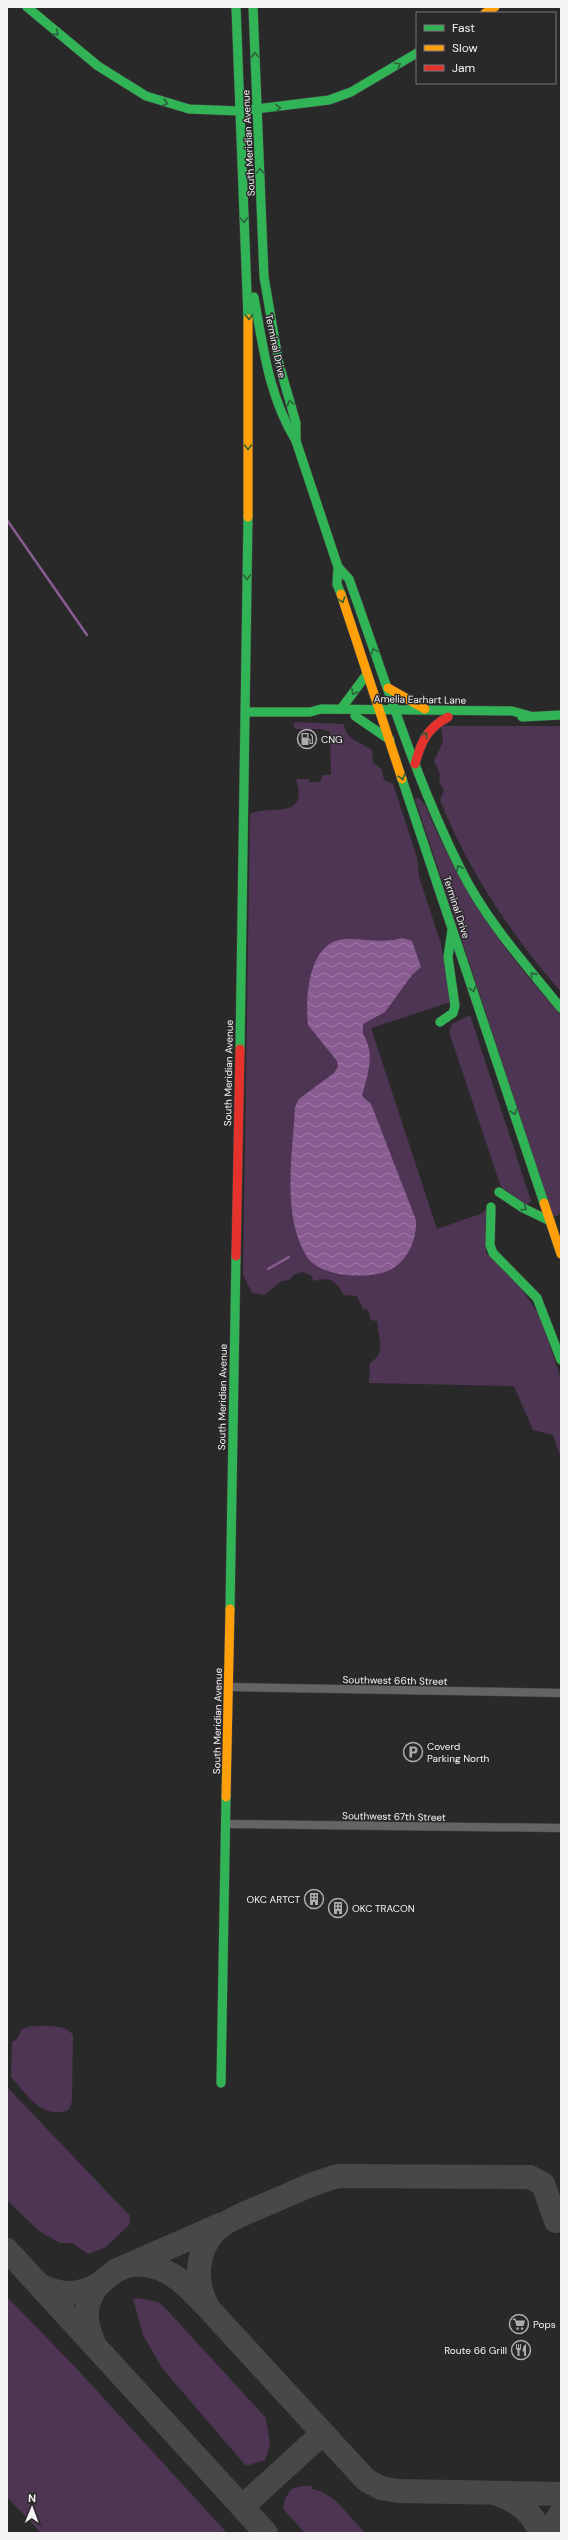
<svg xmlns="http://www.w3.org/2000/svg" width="568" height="2540" font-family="'DM Sans',sans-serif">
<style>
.grass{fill:#4e3553}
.water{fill:url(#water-waves)}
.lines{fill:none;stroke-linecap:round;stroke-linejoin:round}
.stream{stroke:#885b91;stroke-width:2.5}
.taxiway{stroke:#484848;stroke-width:24}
.street-casing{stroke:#474747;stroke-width:9}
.fast-casing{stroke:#474747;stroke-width:10}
.slow-casing{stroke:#474747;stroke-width:10}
.jam-casing{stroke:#474747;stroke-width:10}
.street{stroke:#656465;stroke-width:8}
.fast{stroke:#30b455;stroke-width:9}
.slow{stroke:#ff9f0a;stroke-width:9}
.jam{stroke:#e5322d;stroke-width:9}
.oneway{stroke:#2c603b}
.labels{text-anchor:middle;stroke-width:3;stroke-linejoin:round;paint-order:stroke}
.street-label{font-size:10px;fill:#f5f3f5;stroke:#2a282a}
.poi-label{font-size:10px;fill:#f5f3f5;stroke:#2a282a;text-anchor:start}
</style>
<defs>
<pattern id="water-waves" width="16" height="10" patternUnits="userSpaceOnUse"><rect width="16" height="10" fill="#885b91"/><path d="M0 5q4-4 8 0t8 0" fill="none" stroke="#9f7ba6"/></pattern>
</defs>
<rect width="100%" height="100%" fill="#292929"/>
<g class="grass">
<path d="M295,722L344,724C346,740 360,742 372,750L373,762L382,770L384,780L393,784L417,857L419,877L441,944L451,1002L371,1028L437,1229L483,1213L486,1209V1253L520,1287L539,1314L561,1379V1458L553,1435L533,1430L514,1386L369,1383L370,1363C387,1353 378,1338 377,1321L371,1320L368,1310L363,1309L357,1296L344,1295C334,1279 331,1277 313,1281L312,1276L303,1272L293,1275L291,1279L280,1282L264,1295L252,1293L243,1275L250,814C267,804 310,822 296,779H309V782H318L322,779V775H331L330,732L321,729H296L293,726Z"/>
<path d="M441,726H561V992C510,933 469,872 440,800L444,790L439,782L440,774L434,761L443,742Z"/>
<path d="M419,798L425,805C460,889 500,948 561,1015V1211L558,1216H553L415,799Z"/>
<path d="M470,1015L531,1201L527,1205L501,1187L449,1032L452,1024Z"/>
<path d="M31,2026C43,2027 65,2023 73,2035L72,2100C71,2107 69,2112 61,2112C38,2115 25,2092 11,2077L12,2042L17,2039L22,2029Z"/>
<path d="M7,2087L130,2216L129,2225L106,2247L88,2254L72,2243H60L39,2231L7,2200Z"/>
<path d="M7,2297L76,2368L227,2533H41L7,2497Z"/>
<path d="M138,2298L158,2302L167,2310L266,2418L270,2445L265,2460L246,2466L162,2368L143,2335L133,2299Z"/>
<path d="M303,2486H312V2489L322,2492L335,2500L365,2533H305L283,2509L285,2499L291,2489Z"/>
</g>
<path class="water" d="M402,938L412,941L421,967L412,975L385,1012L363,1024C362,1039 365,1034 368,1045C373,1062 366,1080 362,1096L371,1104L416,1220C417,1238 409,1259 392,1269C372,1280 321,1278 307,1257C281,1215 293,1154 295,1107L299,1099L334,1073L338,1067L337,1061L308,1025C305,998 308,941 345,939C364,938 384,944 402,938Z"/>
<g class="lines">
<g class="stream">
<path d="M7,520L87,635"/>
<path d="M268,1269L289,1257"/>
</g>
<g class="taxiway">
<path d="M556,2221L543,2184L530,2177L339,2176C317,2181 297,2191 276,2200C260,2207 244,2213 229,2221C197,2238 191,2279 209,2309L366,2480L381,2488L398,2491L561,2494"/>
<path d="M7,2250L266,2533"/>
<path d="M130,2265C164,2262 183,2281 204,2304"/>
<path d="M98,2285L115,2271L220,2225"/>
<path d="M41,2286C62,2295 77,2296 98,2285C84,2304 84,2320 93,2341"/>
<path d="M497,2494C516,2500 534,2513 540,2533"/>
<path d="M242,2507L322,2434"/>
<path d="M548,2533L561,2513"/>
</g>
<defs>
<g id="street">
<path d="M229,1687L561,1693"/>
<path d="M226,1824L561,1828"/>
</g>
<g id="fast">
<path d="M27,7L98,66L146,96L189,109L239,111L329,100L351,92L417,53"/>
<path d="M236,7L248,319"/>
<path d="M253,7L264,277L279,364L296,423V441"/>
<path d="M254,297C263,347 269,397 296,441L338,567L337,584L341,594"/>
<path d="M338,567L349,579C384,676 414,776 460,868C485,919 525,964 561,1008"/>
<path d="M341,709L367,674"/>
<path d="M246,712H310L321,709L512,711L530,716"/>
<path d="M355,716L390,740"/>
<path d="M522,717L561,715"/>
<path d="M402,779L544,1203"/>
<path d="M440,1022L453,1013L455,1006L448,957L452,930"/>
<path d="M240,1049L248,517"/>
<path d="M499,1192L523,1208L550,1221"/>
<path d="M491,1207L490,1245L493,1253L537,1298L561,1360"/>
<path d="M230,1609L236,1256"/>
<path d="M221,2083L226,1797"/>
</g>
<g id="slow">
<path d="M485,13L495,7"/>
<path d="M248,517V319"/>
<path d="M341,594L402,779"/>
<path d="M388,688L425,709"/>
<path d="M544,1203L561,1254"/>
<path d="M226,1797L230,1609"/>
</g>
<g id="jam">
<path d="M415,764C421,742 427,728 448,717"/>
<path d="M236,1256L240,1049"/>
</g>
</defs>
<use href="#street" class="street-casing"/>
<use href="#fast" class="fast-casing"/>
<use href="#slow" class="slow-casing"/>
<use href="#jam" class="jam-casing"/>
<use href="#street" class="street"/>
<use href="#fast" class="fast"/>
<use href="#slow" class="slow"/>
<use href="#jam" class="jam"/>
</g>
<defs><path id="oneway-chevron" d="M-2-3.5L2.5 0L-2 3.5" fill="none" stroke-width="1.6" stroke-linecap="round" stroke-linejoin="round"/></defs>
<g class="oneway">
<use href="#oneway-chevron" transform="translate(56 33) rotate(40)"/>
<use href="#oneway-chevron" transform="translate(255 55) rotate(-93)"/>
<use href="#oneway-chevron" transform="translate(398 65) rotate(-31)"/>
<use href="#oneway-chevron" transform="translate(165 103) rotate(18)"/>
<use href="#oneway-chevron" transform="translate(278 108) rotate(-2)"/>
<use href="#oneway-chevron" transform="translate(260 171) rotate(-93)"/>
<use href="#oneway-chevron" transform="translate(244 220) rotate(87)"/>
<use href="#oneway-chevron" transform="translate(249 317) rotate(89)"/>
<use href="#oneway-chevron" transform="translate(290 403) rotate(-106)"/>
<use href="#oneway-chevron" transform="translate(248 447) rotate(90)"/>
<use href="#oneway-chevron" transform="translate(247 577) rotate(90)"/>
<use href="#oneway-chevron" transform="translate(342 600) rotate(72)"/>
<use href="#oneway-chevron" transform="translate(374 651) rotate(-110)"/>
<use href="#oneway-chevron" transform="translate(354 692) rotate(119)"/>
<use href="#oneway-chevron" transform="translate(425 735) rotate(-56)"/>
<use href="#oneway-chevron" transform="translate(402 777) rotate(72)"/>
<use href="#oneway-chevron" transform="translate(459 868) rotate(-118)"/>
<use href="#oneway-chevron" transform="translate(533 975) rotate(-129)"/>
<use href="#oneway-chevron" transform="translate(473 989) rotate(72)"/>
<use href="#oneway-chevron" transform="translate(514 1112) rotate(72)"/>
<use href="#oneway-chevron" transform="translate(524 1208) rotate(34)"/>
</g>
<defs>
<symbol id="fuel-ring" viewBox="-11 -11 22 22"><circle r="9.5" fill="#2a282a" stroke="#aeacae" stroke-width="1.5"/><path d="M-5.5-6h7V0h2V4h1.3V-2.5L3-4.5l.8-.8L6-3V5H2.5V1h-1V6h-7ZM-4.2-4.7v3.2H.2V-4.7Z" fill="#aeacae"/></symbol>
<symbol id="parking-ring" viewBox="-11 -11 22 22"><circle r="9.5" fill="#2a282a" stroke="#aeacae" stroke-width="1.5"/><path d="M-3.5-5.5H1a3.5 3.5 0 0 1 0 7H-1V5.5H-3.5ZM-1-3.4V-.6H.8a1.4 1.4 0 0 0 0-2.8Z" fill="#aeacae"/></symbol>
<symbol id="building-ring" viewBox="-11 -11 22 22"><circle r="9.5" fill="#2a282a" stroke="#aeacae" stroke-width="1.5"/><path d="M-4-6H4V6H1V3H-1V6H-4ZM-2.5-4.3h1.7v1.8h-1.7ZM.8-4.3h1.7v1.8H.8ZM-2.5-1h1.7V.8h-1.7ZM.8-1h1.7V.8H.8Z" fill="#aeacae"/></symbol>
<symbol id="supermarket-ring" viewBox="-11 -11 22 22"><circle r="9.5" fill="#2a282a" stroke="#aeacae" stroke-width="1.5"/><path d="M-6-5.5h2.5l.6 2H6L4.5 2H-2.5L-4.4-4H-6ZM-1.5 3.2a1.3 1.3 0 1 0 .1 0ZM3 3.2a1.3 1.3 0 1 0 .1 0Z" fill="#aeacae"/></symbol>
<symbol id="restaurant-ring" viewBox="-11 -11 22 22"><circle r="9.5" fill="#2a282a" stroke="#aeacae" stroke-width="1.5"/><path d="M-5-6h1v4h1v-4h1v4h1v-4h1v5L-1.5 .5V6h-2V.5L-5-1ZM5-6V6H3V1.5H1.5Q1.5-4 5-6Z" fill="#aeacae"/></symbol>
</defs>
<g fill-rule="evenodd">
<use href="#fuel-ring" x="296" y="728" width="22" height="22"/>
<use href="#parking-ring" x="402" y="1741" width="22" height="22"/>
<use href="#building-ring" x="303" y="1888" width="22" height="22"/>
<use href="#building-ring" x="327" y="1897" width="22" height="22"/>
<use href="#supermarket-ring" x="508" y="2313" width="22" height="22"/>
<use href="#restaurant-ring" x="510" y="2339" width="22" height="22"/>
</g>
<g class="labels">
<g class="street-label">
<text transform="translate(248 143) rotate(-93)" y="4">South Meridian Avenue</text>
<text transform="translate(276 346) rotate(78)" y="4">Terminal Drive</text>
<text transform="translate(420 699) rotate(1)" y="4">Amelia Earhart Lane</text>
<text transform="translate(457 907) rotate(72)" y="4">Terminal Drive</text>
<text transform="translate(228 1073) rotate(-89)" y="4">South Meridian Avenue</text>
<text transform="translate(222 1397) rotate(-89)" y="4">South Meridian Avenue</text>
<text transform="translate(395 1680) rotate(1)" y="4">Southwest 66th Street</text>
<text transform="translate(217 1721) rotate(-89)" y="4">South Meridian Avenue</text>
<text transform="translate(394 1816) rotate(1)" y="4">Southwest 67th Street</text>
</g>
<g class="poi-label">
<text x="321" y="743">CNG</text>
<text x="427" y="1750">Coverd<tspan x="427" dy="12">Parking North</tspan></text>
<text x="300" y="1903" text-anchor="end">OKC ARTCT</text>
<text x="352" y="1912">OKC TRACON</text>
<text x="533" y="2328">Pops</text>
<text x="507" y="2354" text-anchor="end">Route 66 Grill</text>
</g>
</g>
<rect width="568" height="2540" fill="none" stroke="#f5f3f5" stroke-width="16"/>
<rect x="416" y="12" width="140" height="72" fill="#2a282a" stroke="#7b797b"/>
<rect x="424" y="25" width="20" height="6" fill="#30b455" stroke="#7b797b"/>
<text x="452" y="32" font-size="12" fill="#f5f3f5">Fast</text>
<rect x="424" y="45" width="20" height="6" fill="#ff9f0a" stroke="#7b797b"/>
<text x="452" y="52" font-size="12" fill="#f5f3f5">Slow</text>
<rect x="424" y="65" width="20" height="6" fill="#e5322d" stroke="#7b797b"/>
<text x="452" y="72" font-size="12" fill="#f5f3f5">Jam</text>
<g transform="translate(32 2508) rotate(1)" stroke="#2a282a" stroke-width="3" paint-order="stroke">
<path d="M0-3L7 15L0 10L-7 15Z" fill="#f5f3f5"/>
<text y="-6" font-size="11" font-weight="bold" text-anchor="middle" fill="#f5f3f5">N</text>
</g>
</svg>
